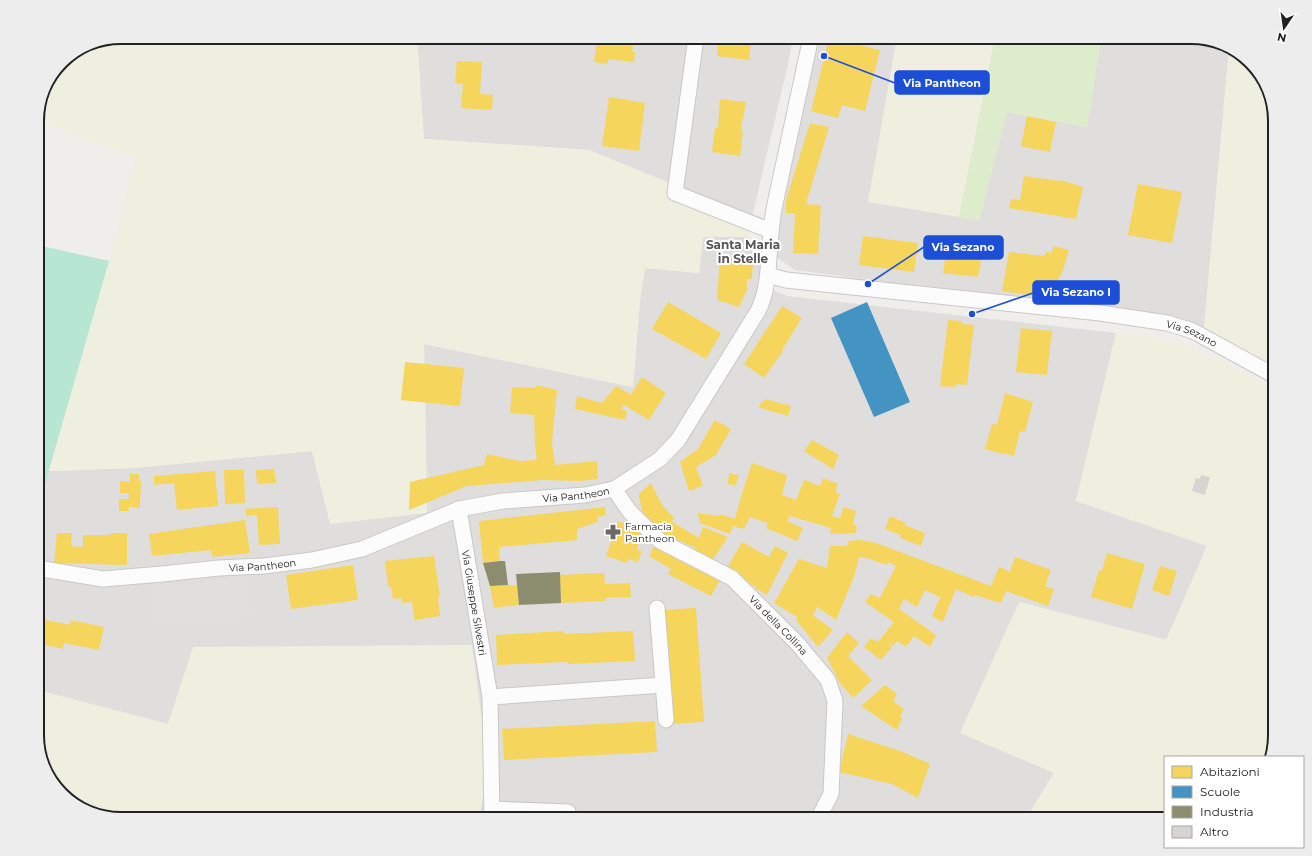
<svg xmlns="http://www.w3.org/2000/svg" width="1312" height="856" font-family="Montserrat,sans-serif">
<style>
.residential{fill:#dfdedc}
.farmland{fill:#efefdf}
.grass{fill:#ddeccb}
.pitch{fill:#b7e6d2}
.parking{fill:#e0dfde}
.homes{fill:#f6d55c}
.schools{fill:#4393c3}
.industry{fill:#8c8c6e}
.building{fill:#d7d4d2}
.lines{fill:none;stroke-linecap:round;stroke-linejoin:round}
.minor-casing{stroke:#c9c8c7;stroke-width:17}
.minor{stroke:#fdfcfc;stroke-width:15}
.labels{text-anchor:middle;stroke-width:4;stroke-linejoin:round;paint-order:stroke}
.street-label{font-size:10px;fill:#222;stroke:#fff}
.poi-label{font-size:10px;fill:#222;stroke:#fff;text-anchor:start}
.quarter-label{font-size:12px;font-weight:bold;fill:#555;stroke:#fff}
.rim{fill:none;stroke:#222;stroke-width:2}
.leader{fill:none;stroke:#1d4ed8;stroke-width:1.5}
.callout-dot{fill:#1d4ed8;stroke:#fff;stroke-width:1.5}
.callout{fill:#1d4ed8;stroke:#1d4ed8;stroke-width:1.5}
.callout-label{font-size:11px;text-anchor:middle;font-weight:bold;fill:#fff}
</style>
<rect width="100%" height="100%" fill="#f0eeeb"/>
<g class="residential">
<path d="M417,37H793L788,64L752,217L589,150L424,139Z"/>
<path d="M820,37H897L869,202L979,220L1007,112L1087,127L1101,37H1191L1229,48L1204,329L994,297L795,270L776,257L780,209Z"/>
<path d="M703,237H749L755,254L771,287L775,291L787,296L1116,333L1076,501L1207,545L1167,640L1019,602L1054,773L1026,819H479L488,765L168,724L37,690V512L48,471L134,468L312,451L427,513L424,344L633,387L640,300L645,268L699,273Z"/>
</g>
<g class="farmland">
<path d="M121,37H417L424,139L589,150L752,217L749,237H703L699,273L645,268L640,300L633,387L424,344L427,513L330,524L312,451L134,468L48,471L109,261L136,158L37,120V116L43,89L62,61L89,43Z"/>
<path d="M897,37H995L959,217L868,202Z"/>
<path d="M1229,48L1238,51L1264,79L1275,121V367L1204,329Z"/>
<path d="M1116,333L1146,336L1185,346L1228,364L1275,390V735L1268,757H1165V819H1026L1054,773L960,733L1019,602L1166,640L1207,546L1076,501Z"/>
<path d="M472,645L488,765L479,819H121L74,805L48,777L37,740V690L168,724L193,647Z"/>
</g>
<path class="grass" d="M995,37H1101L1087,127L1007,112L979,220L959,217Z"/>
<path class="pitch" d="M37,245L109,261L37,512Z"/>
<path class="parking" d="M247,579L250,617L156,623L154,585Z"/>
<g class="homes">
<path d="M597,37H618L634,40L632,52H635L634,62L608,59V64L594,62Z"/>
<path d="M719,37H751L749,60L717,56Z"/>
<path d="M829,38L880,50L865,111L842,105L838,118L811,111Z"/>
<path d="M457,61L482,62L480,94L493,95L492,110L461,108L463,84L455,83Z"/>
<path d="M609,97L645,103L639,151L602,146Z"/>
<path d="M720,99L746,102L743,120H742L741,131H743L740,156L712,152L715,128H718Z"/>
<path d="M1027,116L1056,122L1050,152L1021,146Z"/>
<path d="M810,123L829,127L806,204L821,205L818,254L793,253L795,213H786V200Z"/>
<path d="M1024,176L1060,181V180L1083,187L1076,219L1009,208L1011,199L1020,200Z"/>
<path d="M1138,184L1182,192L1172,243L1128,235Z"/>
<path d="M863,236L918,243L914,272L859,265Z"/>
<path d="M1054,246L1069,250L1063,270L1051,296L1022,294L1002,291L1009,252L1044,256L1046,252L1051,253Z"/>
<path d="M947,249L982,254L978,277L943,273Z"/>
<path d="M720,257L753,259L752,279H747V290L739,307L717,300Z"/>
<path d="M668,302L721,333L706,359L652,329Z"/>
<path d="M782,306L802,318L782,350L783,351L764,378L744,364Z"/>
<path d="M948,320L962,321V324L974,325L967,385L956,384L955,387L940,386Z"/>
<path d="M1021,328L1052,331L1047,375L1016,372Z"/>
<path d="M405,362L464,368L460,406L401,400Z"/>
<path d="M642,377L666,393L649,420L624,405L621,409L627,411L625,420L575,409L577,396L602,403L616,386L631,395Z"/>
<path d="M536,385L557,390L552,443L555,465L597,461L598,479L580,481L542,480L467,486L409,510L410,482L484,465L487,454L519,461L537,460L535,445L534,415L510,413L512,387L536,388Z"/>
<path d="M1005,393L1033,402L1025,432L1020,431L1014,456L1003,453L1002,454L985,449L992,424L997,425Z"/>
<path d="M765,399L791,406L788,416L758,407Z"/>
<path d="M715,420L731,429L716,455L696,467L703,486L689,491L680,462L698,449Z"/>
<path d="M812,440L839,455L833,469L804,451Z"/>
<path d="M752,463L787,475L782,495L796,500L804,480L820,486L823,478L838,484L835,492L840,494L832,516L840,518L844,507L856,511L853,524L857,526L856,533L830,534L831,528L790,516L787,521L803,528L797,541L766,528L768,523L750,517L744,529L733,526L730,534L700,523L698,513L720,516L721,514L735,519L741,497Z"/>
<path d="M274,469L276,483L257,484L256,470Z"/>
<path d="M224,470H244L245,503L225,504Z"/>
<path d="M215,471L218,506L177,510L174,483L154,485V476Z"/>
<path d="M730,473L739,476L735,486L727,483Z"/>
<path d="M130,474H139V481H141L140,508L129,507V511H119V499H129V493H120V481L130,482Z"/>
<path d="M651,483L662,505L674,518L672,522L699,538L703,527L728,537L711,562L694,552L696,548L662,533L649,522L643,514L639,497V494Z"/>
<path d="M278,507L280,544L259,545L257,515L246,516L245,509Z"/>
<path d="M605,507V515L597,517L598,522L577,529V540L499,547L500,561L483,563L479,521Z"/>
<path d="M890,516L906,523L904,525L925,533L921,546L900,538L901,535L885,529Z"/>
<path d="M245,520L250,553L212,557L211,550L152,556L149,534Z"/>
<path d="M618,521L642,530L637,550L642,551L638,562L628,559L627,563L606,556L612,539H610Z"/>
<path d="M57,533H72L71,546L83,547V535H110V533H127V565L54,563Z"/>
<path d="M860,540L876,543L991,586L999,567L1010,572L1015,557L1051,570L1045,586L1054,589L1048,606L1006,591L1001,603L975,595L974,597L956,589L943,622L932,616L940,597L925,590L917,607L904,599L899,609L936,635L930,647L914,636L906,647L897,641L893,646L887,641L892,647L881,660L864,647L871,638L878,642L894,622L865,602L871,594L880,598L896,566L888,562L887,565L870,559L859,557L854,577L836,620L817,607L813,615L833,630L818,647L796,620L797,617L774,603L799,559L827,568L830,546H847L848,541Z"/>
<path d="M742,542L769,557L775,546L788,553L767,595L755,588L756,587L726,570Z"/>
<path d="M654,546L664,552L720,580L711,596L668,574L671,569L649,556Z"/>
<path d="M1107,553L1145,564L1132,609L1091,597L1099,570L1102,571Z"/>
<path d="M434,556L440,596L438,597L440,616L414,620L412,602L402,603V598L393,599L391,586L388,587L385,561Z"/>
<path d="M353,565L358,600L291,609L286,575Z"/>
<path d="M1160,566L1177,571L1169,596L1152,590Z"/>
<path d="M604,573L605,584L630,583L631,597L605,598L606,601L561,603L560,575Z"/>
<path d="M517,585L519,605L494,608L490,586Z"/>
<path d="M696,608L704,722L669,724L661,610Z"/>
<path d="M37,618L70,625L71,620L104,627L99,650L64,643L63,649L37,643Z"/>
<path d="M564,631V634L633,631L635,661L568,664V662H565L497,665L496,635Z"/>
<path d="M847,632L859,643L848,656L872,680L853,698L840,683L827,658Z"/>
<path d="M885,685L897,694L893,701L904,709L900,716L902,718L897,730L861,706Z"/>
<path d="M655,721L657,752L504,760L502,729Z"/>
<path d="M848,734L903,752L930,764L918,798L892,784L839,772Z"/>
</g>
<path class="schools" d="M867,302L910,402L874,417L831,318Z"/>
<g class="industry">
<path d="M500,561H505L508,585L490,586L483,563Z"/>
<path d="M560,572L561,603L519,605L516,574Z"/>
</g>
<path class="building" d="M1201,475L1210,477L1205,495L1192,491L1196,478L1200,479Z"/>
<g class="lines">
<defs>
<g id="minor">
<path d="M696,37L675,193L771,231"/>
<path id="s1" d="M768,275L786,280L1100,313L1167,323L1193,331L1275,376"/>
<path id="s2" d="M614,489L630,512L660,541L732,578L797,643L828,680L835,701L831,794L818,819"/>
<path id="s3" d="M459,509L490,697L492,819"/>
<path id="s4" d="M37,568L103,579L162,574L219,568L264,566L312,560L362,549L459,509L503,501L585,495L614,489L660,459L678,440L758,311C770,287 768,258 771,232C772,223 773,213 775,204L811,37"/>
<path d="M657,608L666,720"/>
<path d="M490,697L663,685"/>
<path d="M492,809L568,812V819"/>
</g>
</defs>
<use href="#minor" class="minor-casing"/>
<use href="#minor" class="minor"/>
</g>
<defs>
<symbol id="pharmacy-bare" viewBox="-9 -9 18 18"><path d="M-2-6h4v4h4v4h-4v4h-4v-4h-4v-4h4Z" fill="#6a6968" stroke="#fff" stroke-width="2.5" paint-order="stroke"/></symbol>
</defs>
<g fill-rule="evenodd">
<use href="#pharmacy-bare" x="602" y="521" width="22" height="22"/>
</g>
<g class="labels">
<g class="street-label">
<text dy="4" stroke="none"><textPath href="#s1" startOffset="429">Via Sezano</textPath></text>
<text dy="4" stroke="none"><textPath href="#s4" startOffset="551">Via Pantheon</textPath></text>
<text dy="4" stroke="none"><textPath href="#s4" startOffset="227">Via Pantheon</textPath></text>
<text dy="4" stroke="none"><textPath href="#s3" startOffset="95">Via Giuseppe Silvestri</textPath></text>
<text dy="4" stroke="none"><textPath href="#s2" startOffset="217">Via della Collina</textPath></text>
</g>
<g class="poi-label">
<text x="625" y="530">Farmacia<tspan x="625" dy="12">Pantheon</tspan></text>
</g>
<g class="quarter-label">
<text x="743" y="249">Santa Maria<tspan x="743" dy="14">in Stelle</tspan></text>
</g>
</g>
<path d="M0 0H1312V856H0ZM121 44H1191A77 77 0 0 1 1268 121V735A77 77 0 0 1 1191 812H121A77 77 0 0 1 44 735V121A77 77 0 0 1 121 44Z" fill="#ededed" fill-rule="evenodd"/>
<path class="rim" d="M121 44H1191A77 77 0 0 1 1268 121V735A77 77 0 0 1 1191 812H121A77 77 0 0 1 44 735V121A77 77 0 0 1 121 44Z"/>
<path class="leader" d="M824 56L895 83M868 284L924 247M972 314L1033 293"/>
<g class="callout-dot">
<circle cx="824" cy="56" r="4"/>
<circle cx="868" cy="284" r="4"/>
<circle cx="972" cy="314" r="4"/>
</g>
<g class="callout">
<rect x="895" y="71" width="94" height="23" rx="4"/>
<rect x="924" y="236" width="79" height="23" rx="4"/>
<rect x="1033" y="281" width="86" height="23" rx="4"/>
</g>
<g class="callout-label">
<text x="942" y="87">Via Pantheon</text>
<text x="963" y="251">Via Sezano</text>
<text x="1076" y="296">Via Sezano I</text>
</g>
<rect x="1164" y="756" width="140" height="92" fill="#ffffff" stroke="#a7a7a7"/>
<rect x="1172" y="766" width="20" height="12" fill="#f6d55c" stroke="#a7a7a7"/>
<text x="1200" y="776" font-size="12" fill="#222222">Abitazioni</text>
<rect x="1172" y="786" width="20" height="12" fill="#4393c3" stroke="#a7a7a7"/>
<text x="1200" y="796" font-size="12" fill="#222222">Scuole</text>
<rect x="1172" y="806" width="20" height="12" fill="#8c8c6e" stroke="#a7a7a7"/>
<text x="1200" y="816" font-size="12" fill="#222222">Industria</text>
<rect x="1172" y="826" width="20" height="12" fill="#d7d4d2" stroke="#a7a7a7"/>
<text x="1200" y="836" font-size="12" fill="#222222">Altro</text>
<g transform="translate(1284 28) rotate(193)" stroke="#ffffff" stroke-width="3" paint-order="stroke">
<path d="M0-3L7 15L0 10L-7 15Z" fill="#222222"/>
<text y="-6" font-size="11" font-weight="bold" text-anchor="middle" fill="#222222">N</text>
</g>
</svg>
